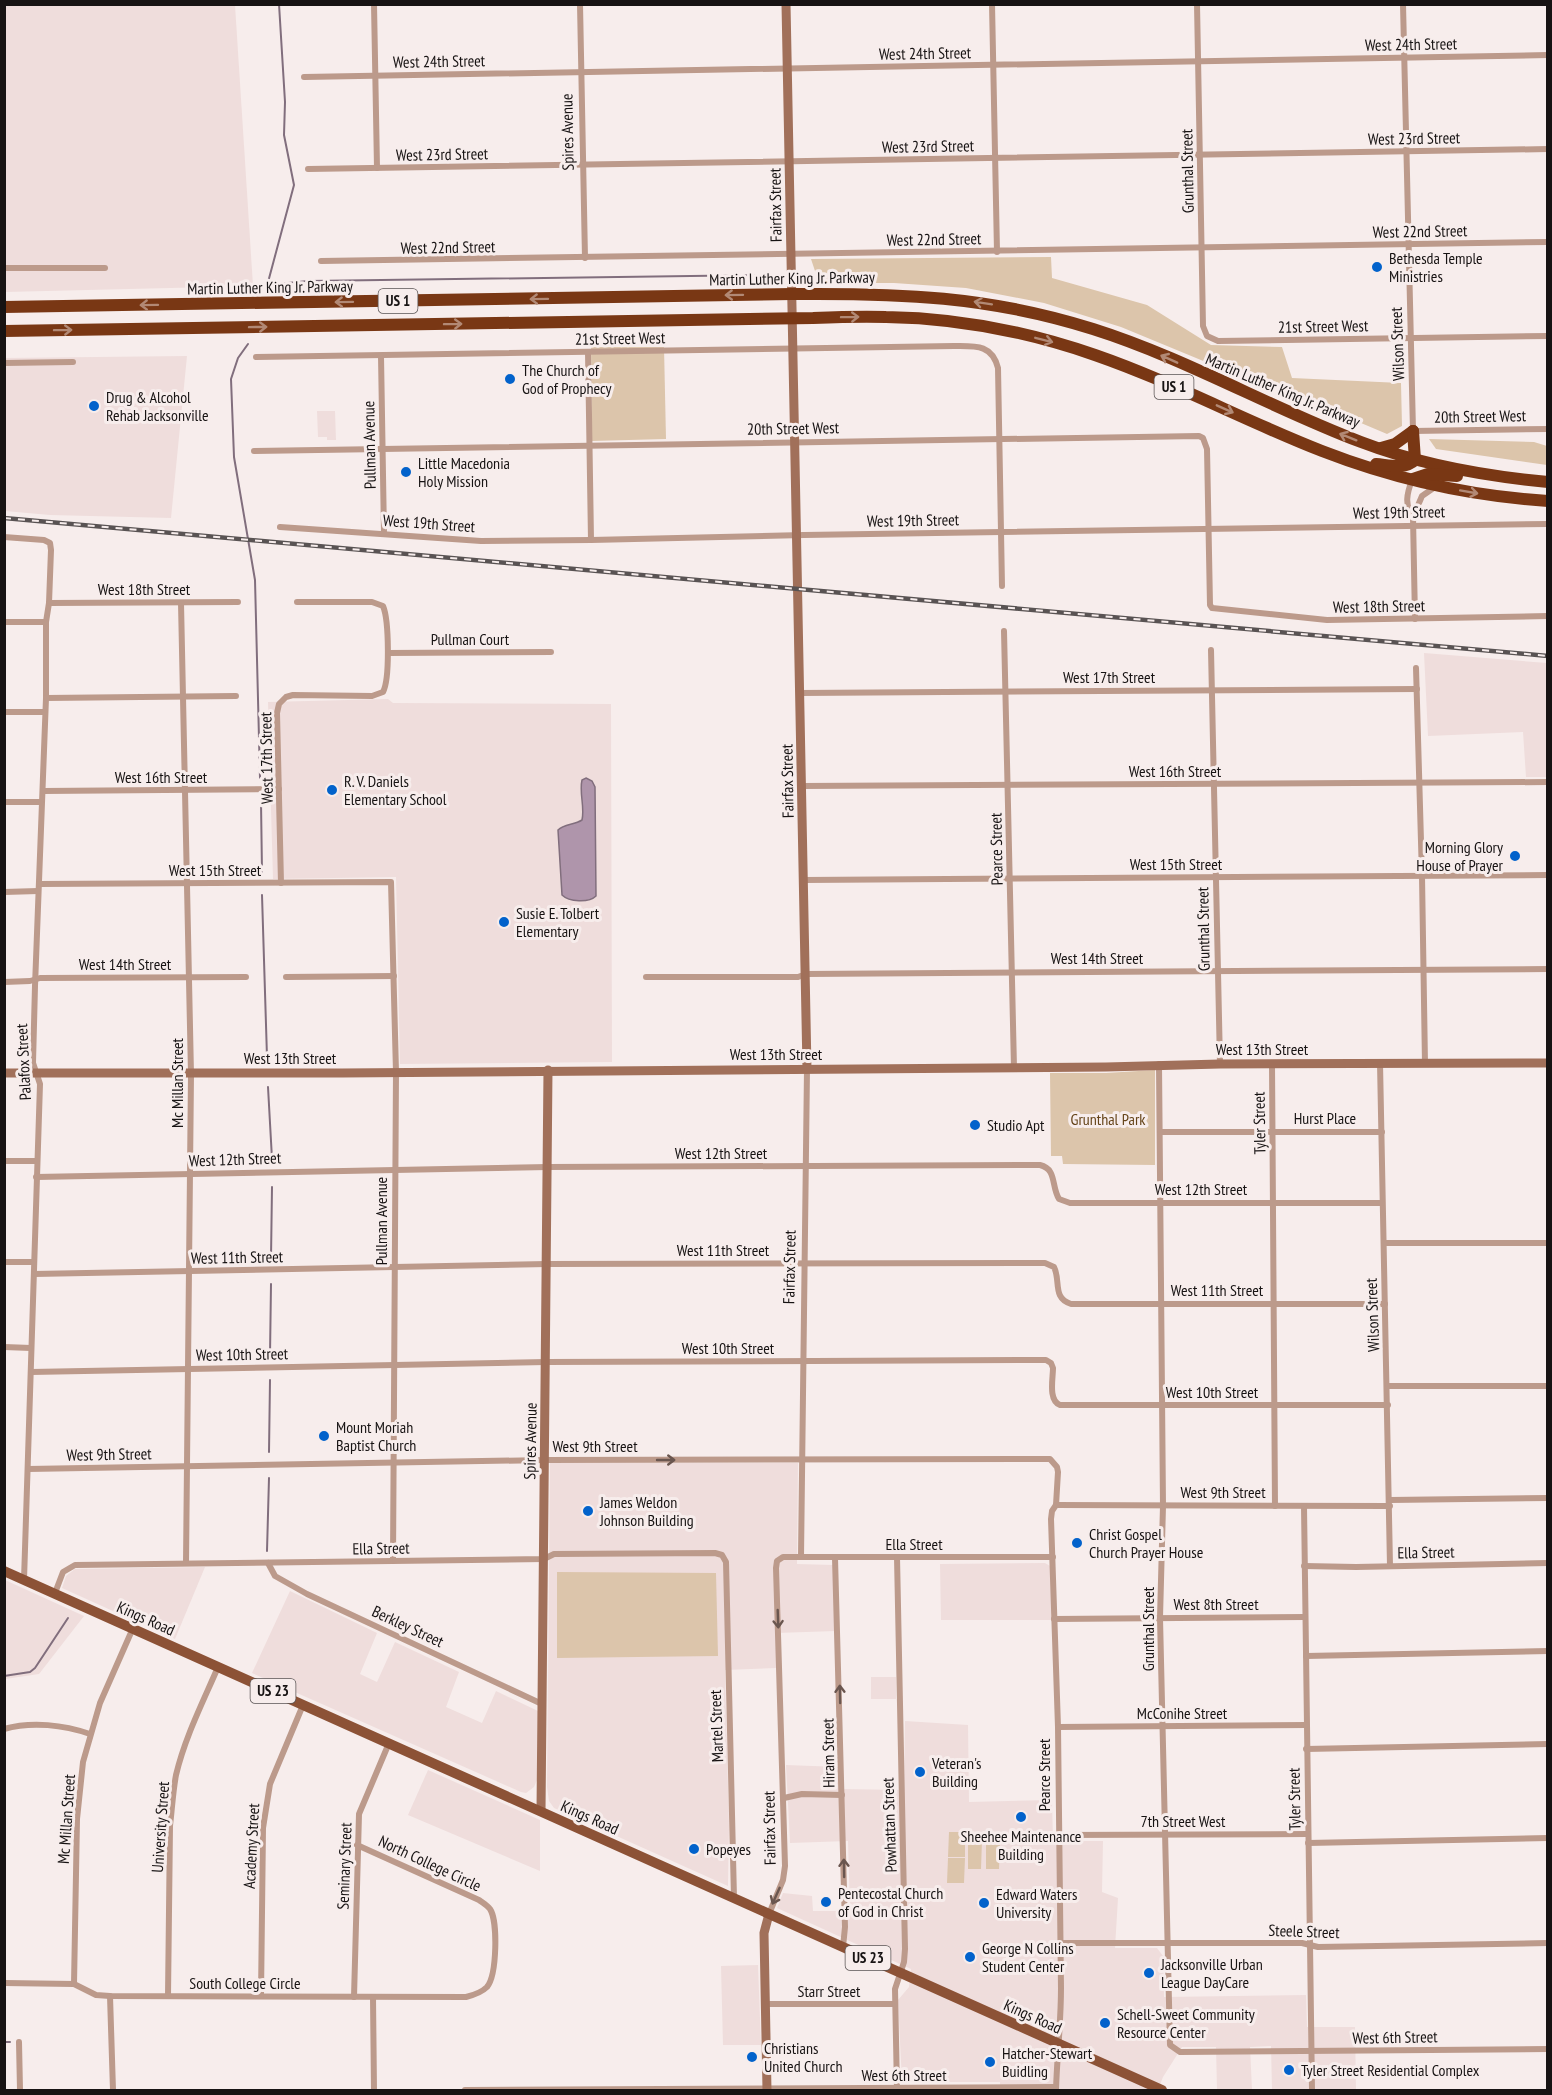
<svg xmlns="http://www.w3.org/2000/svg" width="1552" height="2095" font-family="'PT Sans Narrow',sans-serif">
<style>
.built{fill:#efdddc}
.green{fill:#dcc5ab}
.water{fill:#af95ab;stroke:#816e7d;stroke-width:1.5}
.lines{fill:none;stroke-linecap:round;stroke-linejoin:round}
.stream{stroke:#816e7d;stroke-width:2}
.street{stroke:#bc9a8b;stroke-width:6}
.secondary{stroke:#a1705a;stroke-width:9}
.primary{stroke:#8c5236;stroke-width:10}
.highway{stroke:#793714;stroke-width:12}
.rail-casing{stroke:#595353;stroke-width:4.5}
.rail{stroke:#f7edec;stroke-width:2;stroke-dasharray:7;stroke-linecap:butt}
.oneway{stroke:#b28975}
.oneway2{stroke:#6a564f}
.poi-dot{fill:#0262cb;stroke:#f7edec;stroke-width:2}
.labels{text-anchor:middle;stroke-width:6;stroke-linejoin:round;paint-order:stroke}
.shield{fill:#f7edec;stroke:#5a5454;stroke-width:1.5}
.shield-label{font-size:15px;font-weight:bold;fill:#171313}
.street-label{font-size:16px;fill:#171313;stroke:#f7edec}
.poi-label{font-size:16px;fill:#171313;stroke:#f7edec;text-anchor:start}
.park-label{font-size:16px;fill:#654419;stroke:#f7edec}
</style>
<rect width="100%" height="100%" fill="#f7edec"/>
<g class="built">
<path d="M4,5H235L253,286L5,292Z"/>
<path d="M187,356L171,518L50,515L5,511L4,358Z"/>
<path d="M317,411H335L336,440H327V437H318Z"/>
<path d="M1424,653L1547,663V777H1526L1523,732L1428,736Z"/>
<path d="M388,699L393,703L611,704L612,1062L400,1064L396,877L273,879L268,702Z"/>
<path d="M550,1463H798L797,1564L833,1565L836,1631L776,1633V1668L725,1670L729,1826L728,1886L554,1808L549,1801L547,1787Z"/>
<path d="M1045,1563L1050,1566L1052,1620H941L940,1564Z"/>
<path d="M205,1567L175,1639L62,1588L66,1576L75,1569Z"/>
<path d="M5,1580L84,1616L39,1674L5,1679Z"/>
<path d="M290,1591L377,1633L360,1674L377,1682L395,1642L459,1672L446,1707L482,1723L496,1691L538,1711L537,1780L534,1787L526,1793L521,1792L252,1673Z"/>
<rect x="871" y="1677" width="25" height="22"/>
<path d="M905,1721L968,1725L969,1802L1052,1800L1053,1841H1103L1102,1892L1118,1898L1115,1948H1157L1163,1956L1164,1997L1306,1995L1307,2027H1355L1356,2090H1272L1271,2046L1250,2047L1252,2090H1217L1216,2047H1182L1163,2077L1158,2090H1000V2082H902L898,2000L909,1987L911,1969L777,1908L783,1893L812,1896L813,1911H850L848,1841L790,1843L786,1765L839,1767V1789L904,1790Z"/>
<path d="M428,1770L540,1820V1871L408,1815Z"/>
<path d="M758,1965L761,2045H723L721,1966Z"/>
</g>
<g class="green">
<path d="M1051,257L1052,278L1147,305L1211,345L1282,347L1292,378L1401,383L1402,426L1387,434L1245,374L1213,365L1121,327L1044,303L966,288L894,283H819L811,259Z"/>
<path d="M591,347H664L666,439L592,441Z"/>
<path d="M1429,439L1534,442L1547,446V465L1436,449Z"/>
<path d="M1155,1070V1165L1063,1164L1062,1156H1051L1050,1073H1106Z"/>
<path d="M557,1572L716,1573L718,1656L557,1658Z"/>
<path d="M949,1832H965V1857H948Z"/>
<path d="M968,1840H982L981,1869H968Z"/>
<path d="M986,1840H1000L999,1869H986Z"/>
<path d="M948,1858H965L964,1883H947Z"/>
</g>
<path class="water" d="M586,778L592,781L595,787L596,896C589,903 569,902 562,895L558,830C564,824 574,825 582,820C585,807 579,793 582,780Z"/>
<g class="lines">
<g class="stream">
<path d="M268,285L308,281L766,275"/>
<path d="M267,286L294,185L284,135L285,102L279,4"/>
<path d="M248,344L238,358L231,379L234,457L255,580L260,778"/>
<path d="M261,802L262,872"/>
<path d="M262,895L267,1057"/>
<path d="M268,1087L272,1159"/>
<path d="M271,1258L272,1187"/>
<path d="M270,1355L271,1284"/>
<path d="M269,1452L270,1380"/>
<path d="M267,1551L269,1478"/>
<path d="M4,1676L30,1672L35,1668L68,1618"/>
<path d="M4,2042H10"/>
</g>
<g class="street">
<path d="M374,4L377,168"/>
<path d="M580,4L585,258"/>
<path d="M992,4L997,252"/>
<path d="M1197,4L1203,326L1207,336L1218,341L1548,336"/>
<path d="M1403,4L1413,431L1548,429"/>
<path d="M304,77L1548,55"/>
<path d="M308,169L1548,149"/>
<path d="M321,261L1548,242"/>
<path d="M4,268H105"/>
<path d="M588,352L591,540"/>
<path d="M381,356L384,534"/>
<path d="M256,357L954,346C975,346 992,344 998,368L1002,586"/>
<path d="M4,363L73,362"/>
<path d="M254,451L1199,436L1203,438L1207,449L1210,605L1212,608L1327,620L1548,616"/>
<path d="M1412,480C1407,493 1404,505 1413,517"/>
<path d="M280,527L481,541L591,540L804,535L1548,524"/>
<path d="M4,537L44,540L50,543L51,550L49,603L46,622V698L35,986L33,1063L40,1084L24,1580"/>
<path d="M49,603L238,602"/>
<path d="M181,603L191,1074L186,1563"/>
<path d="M1415,619L1413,517L1422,496L1435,487"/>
<path d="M4,622H46"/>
<path d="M1004,631L1014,1068"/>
<path d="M1211,650L1220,1064"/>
<path d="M388,653L551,652"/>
<path d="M1416,668L1422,876L1425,1064"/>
<path d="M800,693L1417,689"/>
<path d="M46,698L236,696"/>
<path d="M4,712H45"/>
<path d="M802,786L1548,782"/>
<path d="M43,791L279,789"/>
<path d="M4,802H41"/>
<path d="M804,880L1548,875"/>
<path d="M281,883L277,713L279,704L286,697L293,695L372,696L383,692C390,679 389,620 383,606L372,602H297"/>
<path d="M39,884L391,882L396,1072L393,1561"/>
<path d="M4,892L38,891"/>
<path d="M286,977L394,976"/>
<path d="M646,977H798L806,974L1548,969"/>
<path d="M4,982L30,981L40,978L246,977"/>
<path d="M1380,1063L1390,1566"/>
<path d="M1159,1064L1163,1506L1160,1618L1170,2045L1180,2052L1548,2049"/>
<path d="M1272,1064L1275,1506"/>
<path d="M1160,1132H1382"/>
<path d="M4,1161H37"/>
<path d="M36,1177L548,1167L1040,1165C1057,1169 1051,1186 1059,1199L1070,1203H1382"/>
<path d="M1384,1243H1548"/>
<path d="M4,1262H34"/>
<path d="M34,1274L547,1264L1045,1263L1054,1267C1061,1281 1052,1298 1071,1304H1385"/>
<path d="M4,1347L31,1348"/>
<path d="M31,1372L546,1362L1046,1360L1051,1363L1053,1368C1053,1379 1048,1400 1060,1405H1388"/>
<path d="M1388,1386H1548"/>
<path d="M28,1469L545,1460L1050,1459L1057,1467L1058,1472L1056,1505L1052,1511L1051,1519L1058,1727L1061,1988C1061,2023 1057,2056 1056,2090"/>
<path d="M1390,1500L1548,1498"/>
<path d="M1056,1505L1390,1506"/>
<path d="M1304,1506L1312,2090"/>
<path d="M801,1557L807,1069"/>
<path d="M835,1558L845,1927L843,1947"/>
<path d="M268,1563L275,1576L307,1594L542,1704"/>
<path d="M1304,1566L1356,1567L1548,1563"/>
<path d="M55,1593L63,1572L75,1565L544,1559L554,1554L715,1553L722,1555L726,1562L734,1898"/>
<path d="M1054,1619L1305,1617"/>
<path d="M1306,1656L1548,1651"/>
<path d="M1058,1727L1306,1725"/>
<path d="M4,1729C32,1721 64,1725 90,1734"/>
<path d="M1306,1749L1548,1744"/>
<path d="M784,1798L802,1794L842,1795"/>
<path d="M1058,1835L1308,1834"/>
<path d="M1308,1843L1548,1838"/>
<path d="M769,1914L783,1880L785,1866L776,1568L777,1561L783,1557H1053"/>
<path d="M1059,1943H1302L1318,1947L1548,1943"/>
<path d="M4,1983L74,1984L96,1995L110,1996L466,1997C474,1995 481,1993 487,1987C497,1975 498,1921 490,1909C487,1905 483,1903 479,1900L357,1845"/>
<path d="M74,1984L77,1819L83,1762L100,1703L133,1628"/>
<path d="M110,1996L113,2090"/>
<path d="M168,1996L170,1826C172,1809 173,1791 176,1775C185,1737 203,1702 218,1667"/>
<path d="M261,1996L263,1828L270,1784L303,1705"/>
<path d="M354,1997L359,1814L389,1743"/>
<path d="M373,1997L374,2090"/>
<path d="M765,2004H894"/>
<path d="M19,2042L20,2090"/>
<path d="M465,2090L1056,2087"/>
<path d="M897,2090L895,1989L904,1962L905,1949L897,1557"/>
</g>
<g class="secondary">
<path d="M786,4L807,1069"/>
<path d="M4,1073H342L1106,1067L1220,1064L1548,1063"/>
<path d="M541,1811L548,1070"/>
<path d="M767,2090L764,1933L769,1914"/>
</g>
<path class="primary" d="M4,1571L1162,2090"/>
<g class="highway">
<path d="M4,307L792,294C899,293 989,296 1093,329C1185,358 1271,408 1361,442C1421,465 1484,476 1548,482"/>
<path d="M4,331L813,318C837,317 861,316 886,317C956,318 1029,332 1095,355C1173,382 1245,421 1322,451C1394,479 1470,496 1548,501"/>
<path d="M1381,448L1395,444L1413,431"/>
<path d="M1376,464C1389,465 1404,470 1415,460L1413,431"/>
<path d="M1413,479L1428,474L1457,476"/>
</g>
<defs>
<path id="rail" d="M4,518L1548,656"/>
</defs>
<use href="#rail" class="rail-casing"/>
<use href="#rail" class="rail"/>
</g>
<defs><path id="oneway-shaft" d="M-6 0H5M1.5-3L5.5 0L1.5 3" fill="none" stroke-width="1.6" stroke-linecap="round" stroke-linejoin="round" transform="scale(1.5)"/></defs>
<g class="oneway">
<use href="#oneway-shaft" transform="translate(734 295) rotate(179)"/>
<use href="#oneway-shaft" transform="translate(539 299) rotate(179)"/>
<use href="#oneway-shaft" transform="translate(344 302) rotate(179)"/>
<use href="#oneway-shaft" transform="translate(983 303) rotate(-171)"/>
<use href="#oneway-shaft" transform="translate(149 305) rotate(179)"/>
<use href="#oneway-shaft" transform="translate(850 317) rotate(-1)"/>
<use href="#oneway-shaft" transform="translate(453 324) rotate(-1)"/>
<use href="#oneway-shaft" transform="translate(258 327) rotate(-1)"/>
<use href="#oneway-shaft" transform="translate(63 330) rotate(-1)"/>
<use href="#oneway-shaft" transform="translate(1044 340) rotate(14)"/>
<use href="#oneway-shaft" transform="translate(1169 359) rotate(-156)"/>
<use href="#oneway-shaft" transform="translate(1225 409) rotate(24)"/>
<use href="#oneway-shaft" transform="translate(1348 437) rotate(-158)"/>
<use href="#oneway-shaft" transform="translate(1469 492) rotate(10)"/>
</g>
<g class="oneway2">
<use href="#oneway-shaft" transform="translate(666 1460)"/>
<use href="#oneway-shaft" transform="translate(778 1619) rotate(88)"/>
<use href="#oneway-shaft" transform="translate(840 1694) rotate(-91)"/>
<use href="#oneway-shaft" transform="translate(844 1868) rotate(-91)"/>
<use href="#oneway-shaft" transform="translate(776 1896) rotate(114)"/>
</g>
<g class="poi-dot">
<circle cx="1377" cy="267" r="6"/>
<circle cx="510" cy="379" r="6"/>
<circle cx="94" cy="406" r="6"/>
<circle cx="406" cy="472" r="6"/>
<circle cx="332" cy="790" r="6"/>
<circle cx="1515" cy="856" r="6"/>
<circle cx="504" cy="922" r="6"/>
<circle cx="975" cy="1125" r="6"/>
<circle cx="324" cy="1436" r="6"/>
<circle cx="588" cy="1511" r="6"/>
<circle cx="1077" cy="1543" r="6"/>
<circle cx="920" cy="1772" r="6"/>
<circle cx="1021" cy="1817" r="6"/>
<circle cx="694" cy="1849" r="6"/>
<circle cx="826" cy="1902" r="6"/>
<circle cx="984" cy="1903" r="6"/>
<circle cx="970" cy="1957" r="6"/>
<circle cx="1149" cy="1973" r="6"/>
<circle cx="1105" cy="2023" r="6"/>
<circle cx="752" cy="2057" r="6"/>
<circle cx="990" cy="2062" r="6"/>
<circle cx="1289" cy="2070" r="6"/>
</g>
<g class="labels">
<g class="shield">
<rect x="378.5" y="289" width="39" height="24" rx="4.5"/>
<rect x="1154.5" y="375" width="39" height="24" rx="4.5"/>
<rect x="250.5" y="1679" width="45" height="24" rx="4.5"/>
<rect x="845.5" y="1946" width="45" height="24" rx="4.5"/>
</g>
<g class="shield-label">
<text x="398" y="306">US 1</text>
<text x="1174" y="392">US 1</text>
<text x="273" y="1696">US 23</text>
<text x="868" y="1963">US 23</text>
</g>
<g class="street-label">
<text transform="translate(1411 44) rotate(-1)" y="6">West 24th Street</text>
<text transform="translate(925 53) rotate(-1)" y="6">West 24th Street</text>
<text transform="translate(439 61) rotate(-1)" y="6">West 24th Street</text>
<text transform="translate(567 132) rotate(-91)" y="6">Spires Avenue</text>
<text transform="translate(1414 138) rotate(-1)" y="6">West 23rd Street</text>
<text transform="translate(928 146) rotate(-1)" y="6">West 23rd Street</text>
<text transform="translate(442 154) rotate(-1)" y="6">West 23rd Street</text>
<text transform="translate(1187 171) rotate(-91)" y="6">Grunthal Street</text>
<text transform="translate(775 205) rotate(-91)" y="6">Fairfax Street</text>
<text transform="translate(1420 231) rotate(-1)" y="6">West 22nd Street</text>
<text transform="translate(934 239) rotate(-1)" y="6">West 22nd Street</text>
<text transform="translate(448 247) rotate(-1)" y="6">West 22nd Street</text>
<text transform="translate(792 278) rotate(-1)" y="6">Martin Luther King Jr. Parkway</text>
<text transform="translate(270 287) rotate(-1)" y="6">Martin Luther King Jr. Parkway</text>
<text transform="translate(1323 326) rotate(-1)" y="6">21st Street West</text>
<text transform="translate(620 338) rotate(-1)" y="6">21st Street West</text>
<text transform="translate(1397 344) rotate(-92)" y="6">Wilson Street</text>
<text transform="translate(1283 390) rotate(23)" y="6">Martin Luther King Jr. Parkway</text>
<text transform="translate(1480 416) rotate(-1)" y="6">20th Street West</text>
<text transform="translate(793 428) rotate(-1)" y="6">20th Street West</text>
<text transform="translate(369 445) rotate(-91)" y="6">Pullman Avenue</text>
<text transform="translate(1399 512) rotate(-1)" y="6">West 19th Street</text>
<text transform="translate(913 520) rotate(-1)" y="6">West 19th Street</text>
<text transform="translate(429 523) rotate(4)" y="6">West 19th Street</text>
<text x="144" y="595">West 18th Street</text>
<text transform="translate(1379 606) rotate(-1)" y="6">West 18th Street</text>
<text x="470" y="645">Pullman Court</text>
<text x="1109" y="683">West 17th Street</text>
<text transform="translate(266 758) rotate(-91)" y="6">West 17th Street</text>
<text x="1175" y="777">West 16th Street</text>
<text x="161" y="783">West 16th Street</text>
<text transform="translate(787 781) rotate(-91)" y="6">Fairfax Street</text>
<text transform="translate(996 849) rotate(-91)" y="6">Pearce Street</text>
<text x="1176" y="870">West 15th Street</text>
<text x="215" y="876">West 15th Street</text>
<text transform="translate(1203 929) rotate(-91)" y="6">Grunthal Street</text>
<text x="1097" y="964">West 14th Street</text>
<text x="125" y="970">West 14th Street</text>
<text x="1262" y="1055">West 13th Street</text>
<text x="776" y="1060">West 13th Street</text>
<text x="290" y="1064">West 13th Street</text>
<text transform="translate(23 1062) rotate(-93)" y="6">Palafox Street</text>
<text transform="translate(177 1083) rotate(-90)" y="6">Mc Millan Street</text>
<text x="1325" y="1124">Hurst Place</text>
<text transform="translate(1259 1123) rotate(-91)" y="6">Tyler Street</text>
<text x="721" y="1159">West 12th Street</text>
<text transform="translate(235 1159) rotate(-2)" y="6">West 12th Street</text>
<text x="1201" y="1195">West 12th Street</text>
<text transform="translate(381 1221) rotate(-90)" y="6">Pullman Avenue</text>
<text x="723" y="1256">West 11th Street</text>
<text transform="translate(237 1257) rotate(-1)" y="6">West 11th Street</text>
<text transform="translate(789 1267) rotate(-89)" y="6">Fairfax Street</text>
<text x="1217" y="1296">West 11th Street</text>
<text transform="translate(1372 1315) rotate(-92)" y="6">Wilson Street</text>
<text x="728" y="1354">West 10th Street</text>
<text transform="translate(242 1354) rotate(-1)" y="6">West 10th Street</text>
<text x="1212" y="1398">West 10th Street</text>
<text transform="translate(530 1441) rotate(-89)" y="6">Spires Avenue</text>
<text x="595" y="1452">West 9th Street</text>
<text transform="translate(109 1454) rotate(-1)" y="6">West 9th Street</text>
<text x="1223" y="1498">West 9th Street</text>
<text x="914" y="1550">Ella Street</text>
<text transform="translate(381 1548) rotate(-1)" y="6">Ella Street</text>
<text transform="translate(1426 1552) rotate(-1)" y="6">Ella Street</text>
<text x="1216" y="1610">West 8th Street</text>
<text transform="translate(146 1618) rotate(24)" y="6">Kings Road</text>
<text transform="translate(408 1626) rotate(25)" y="6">Berkley Street</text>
<text transform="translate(1148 1629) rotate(-90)" y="6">Grunthal Street</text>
<text x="1182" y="1719">McConihe Street</text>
<text transform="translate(716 1726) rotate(-92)" y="6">Martel Street</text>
<text transform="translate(828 1753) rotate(-91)" y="6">Hiram Street</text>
<text transform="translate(1044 1775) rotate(-90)" y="6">Pearce Street</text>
<text transform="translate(1294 1799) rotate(-91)" y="6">Tyler Street</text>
<text transform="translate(590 1817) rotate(24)" y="6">Kings Road</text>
<text transform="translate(66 1819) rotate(-86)" y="6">Mc Millan Street</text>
<text x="1183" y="1827">7th Street West</text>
<text transform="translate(889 1825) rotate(-92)" y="6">Powhattan Street</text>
<text transform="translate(160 1827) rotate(-86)" y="6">University Street</text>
<text transform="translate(769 1828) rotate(-91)" y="6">Fairfax Street</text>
<text transform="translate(251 1846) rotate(-87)" y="6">Academy Street</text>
<text transform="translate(430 1863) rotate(25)" y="6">North College Circle</text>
<text transform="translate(344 1866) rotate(-88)" y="6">Seminary Street</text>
<text transform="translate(1304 1931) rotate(2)" y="6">Steele Street</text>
<text x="245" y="1989">South College Circle</text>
<text x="829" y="1997">Starr Street</text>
<text transform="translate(1033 2016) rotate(24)" y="6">Kings Road</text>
<text transform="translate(1395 2037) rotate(-1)" y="6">West 6th Street</text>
<text x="904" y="2081">West 6th Street</text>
</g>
<g class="poi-label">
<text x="1389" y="264">Bethesda Temple<tspan x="1389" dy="18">Ministries</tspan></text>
<text x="522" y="376">The Church of<tspan x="522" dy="18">God of Prophecy</tspan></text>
<text x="106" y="403">Drug &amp; Alcohol<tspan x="106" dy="18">Rehab Jacksonville</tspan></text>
<text x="418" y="469">Little Macedonia<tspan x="418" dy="18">Holy Mission</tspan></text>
<text x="344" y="787">R. V. Daniels<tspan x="344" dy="18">Elementary School</tspan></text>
<text x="1503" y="853" text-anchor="end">Morning Glory<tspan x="1503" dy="18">House of Prayer</tspan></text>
<text x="516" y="919">Susie E. Tolbert<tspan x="516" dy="18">Elementary</tspan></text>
<text x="987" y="1131">Studio Apt</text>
<text x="336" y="1433">Mount Moriah<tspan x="336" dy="18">Baptist Church</tspan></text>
<text x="600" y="1508">James Weldon<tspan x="600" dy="18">Johnson Building</tspan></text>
<text x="1089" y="1540">Christ Gospel<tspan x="1089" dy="18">Church Prayer House</tspan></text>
<text x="932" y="1769">Veteran's<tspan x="932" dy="18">Building</tspan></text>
<text x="1021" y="1842" text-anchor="middle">Sheehee Maintenance<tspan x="1021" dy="18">Building</tspan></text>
<text x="706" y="1855">Popeyes</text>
<text x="838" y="1899">Pentecostal Church<tspan x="838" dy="18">of God in Christ</tspan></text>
<text x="996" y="1900">Edward Waters<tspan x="996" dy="18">University</tspan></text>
<text x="982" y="1954">George N Collins<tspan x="982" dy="18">Student Center</tspan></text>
<text x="1161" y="1970">Jacksonville Urban<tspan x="1161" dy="18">League DayCare</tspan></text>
<text x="1117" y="2020">Schell-Sweet Community<tspan x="1117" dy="18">Resource Center</tspan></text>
<text x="764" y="2054">Christians<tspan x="764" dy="18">United Church</tspan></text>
<text x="1002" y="2059">Hatcher-Stewart<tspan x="1002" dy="18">Buidling</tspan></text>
<text x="1301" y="2076">Tyler Street Residential Complex</text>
</g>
<g class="park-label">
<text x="1108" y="1125">Grunthal Park</text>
</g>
</g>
<rect width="1552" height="2095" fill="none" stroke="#171313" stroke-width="12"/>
</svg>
